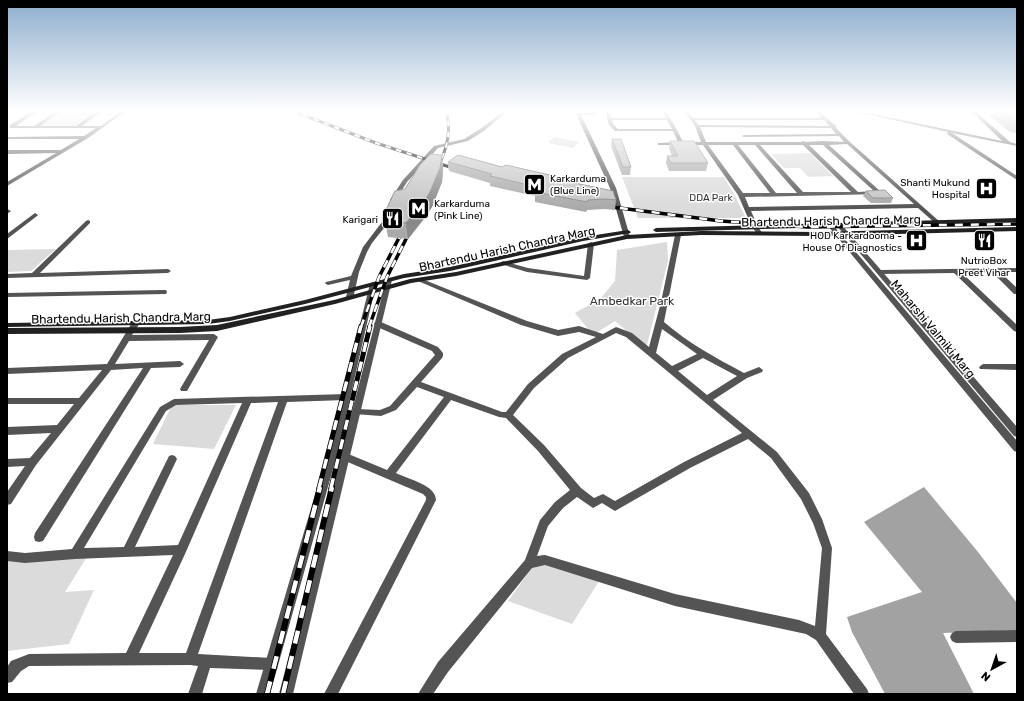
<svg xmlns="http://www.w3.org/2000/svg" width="1024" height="701" font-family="Rubik,sans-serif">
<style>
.green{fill:#dbdbdb}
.water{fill:#a2a2a2}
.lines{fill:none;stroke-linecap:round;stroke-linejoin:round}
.minor{fill:#545454;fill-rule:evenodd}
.tertiary{fill:#545454;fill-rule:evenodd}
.secondary{fill:#212121;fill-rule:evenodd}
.rail-far3-casing{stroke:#000;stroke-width:3}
.rail-far2-casing{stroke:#000;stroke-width:3.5}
.rail-far1-casing{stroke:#000;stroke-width:5}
.rail-casing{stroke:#000;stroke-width:6}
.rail-far3{stroke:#fff;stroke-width:2;stroke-dasharray:5.5;stroke-linecap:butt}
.rail-far2{stroke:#fff;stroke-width:2.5;stroke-dasharray:8;stroke-linecap:butt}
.rail-far1{stroke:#fff;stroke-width:3.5;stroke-dasharray:10;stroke-linecap:butt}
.rail{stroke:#fff;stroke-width:4.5;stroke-dasharray:13;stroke-linecap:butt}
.wall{fill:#a9a9a9}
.shaded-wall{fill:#898989}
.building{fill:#c4c4c4;stroke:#898989}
.labels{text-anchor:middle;stroke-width:3;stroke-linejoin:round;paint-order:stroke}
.far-poi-label{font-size:10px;fill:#000;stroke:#fff;text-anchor:end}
.far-park-label{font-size:10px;fill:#323232;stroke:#fff}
.street-label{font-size:12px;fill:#000;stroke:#fff}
.park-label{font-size:12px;fill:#323232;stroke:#fff}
</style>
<rect width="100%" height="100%" fill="#fff"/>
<g class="green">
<path d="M64,111H97L74,126H40Z"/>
<path d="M554,137L579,142L573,148L548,143Z"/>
<path d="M810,153L833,176L808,177L800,168H784L771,154Z"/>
<path d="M622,177H724L735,196L746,218H638Z"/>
<path d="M667,242L668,261L647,345L644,346L615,321L593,335L575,313L601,298L615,281L617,250Z"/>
<path d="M56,249L31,271L7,272V250Z"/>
<path d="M172,405H236L214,449L153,444Z"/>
<path d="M90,552L65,592L94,590L69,644L7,651V555Z"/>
<path d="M542,554L601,578L572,624L508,601Z"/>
</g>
<path class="water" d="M924,487L978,552L1017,603V630L943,633L974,694H885L852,632L847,617L922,592L864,522Z"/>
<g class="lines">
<g class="minor">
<path d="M11,111H17L7,114V112Z"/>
<path d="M33,111H38L16,126H34L57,111H62L40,126H76L97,111H102L82,126H101L121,111H126L88,138L7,186V182L56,153L7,154V150H61L79,139H7V137L84,136L96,128H10V125Z"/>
<path d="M504,111H508L484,131L468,141L438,148L407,182L395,201H391L390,200L403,180L434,146L464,139L480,129Z"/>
<path d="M605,111H609L611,118H666L662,111H666L677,130L683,142H701L695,126L684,111H710L708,112H689L693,118H821L815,111H819L836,126V128L850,142L940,222L939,223H935L918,208L751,211L758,227L763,234L762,235H758L752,227L738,195L703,145H658V143H660L678,142L673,131H615L609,125ZM612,120H667L672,129H618L613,124ZM695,120H824L829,126L698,125ZM700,127L831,128L836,134L744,135L742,136L744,137L839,136L844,142L823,141L806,142L803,141L801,142H706ZM847,144L914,204L749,207L745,197L881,194V192L829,145ZM708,145H733L770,193H743ZM738,145H755L797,193H776ZM760,145H803L851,192H803ZM809,145H823L874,191L858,192Z"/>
<path d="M852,111H859L1002,141L971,111H975L1010,142L1017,144V146L952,133L1017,176V180L947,134L948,132Z"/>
<path d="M594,112H596V114L581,115L616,188L630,237L629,238L627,239L624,237L610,188L576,114L578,113Z"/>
<path d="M7,209L11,211L7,214Z"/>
<path d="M390,211L393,213L388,223L372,243L367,252L359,272L353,299H350L346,297L350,280L328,285L326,284L325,283L326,282L351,276L363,247L382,222L388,212Z"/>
<path d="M35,213L38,215L37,216L7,239V234Z"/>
<path d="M88,220L90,221V223L40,273L168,269L171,271L168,273L7,278V274L32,273L86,221Z"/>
<path d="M678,233L681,235L664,322C688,343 716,358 744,373L759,367L763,370L762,372L747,378L713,400L777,452L809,493L822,519L832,548L826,634L867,689L869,694H854L816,640L806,634L675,606L545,565L532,568L448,672L433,694H418L438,662L525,560L540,520L555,502L570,490L538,451L506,418L499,417L451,400L396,473C408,479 436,485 436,500L338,694H324L426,500V497L423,494L343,460L341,457L343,454L346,453L387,470L444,397L417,387L396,410L381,416L354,414L353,412L354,410L357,409L380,410L390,406L435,355L432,351L375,326L374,324L375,322H381L438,347L443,353V356L442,358L421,382L502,412H506L528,384L562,354L596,337L579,332L558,336L521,325L418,281L417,280L418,279H422L527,321L558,330L579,326L603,334L616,327L632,333L649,347L661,302L675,235ZM662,329L697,354L672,366L656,353ZM616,333L626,337L742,433L684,462L615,501L603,494L594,498L581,488L544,445L513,415L534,388L568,358ZM703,358L737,376L707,395L678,371ZM748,439L771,458L801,499L813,523L822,548L815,626L799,620L675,594L545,555L537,556L548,526L563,508L577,497L593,508L602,503L615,511L690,468Z"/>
<path d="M591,242L594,244L590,278L587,280L527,272L501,264L500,263L503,261L528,268L584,276L588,244Z"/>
<path d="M1017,268V272H1000L1017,288V294H1014L992,272L962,273L1017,325V332L1014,331L954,273L880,274L877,272L880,270Z"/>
<path d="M163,290H166L167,292L166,294L7,297V293Z"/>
<path d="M133,321H136L140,323L132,335L214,334L218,337L187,391H181L180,389L209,340L129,341L115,364L180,361L184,364L180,367L151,368L43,541L39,542L35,541L34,537L35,533L143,368L111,370L36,465L11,504L7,505V492L25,466L7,467V459L30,458L51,433L7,435V427L57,425L74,404H7V398H79L102,370L7,374V368L107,364Z"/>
<path d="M983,364H1017V370L980,369L979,367Z"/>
<path d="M346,394L349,395L350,397L349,399L346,400L287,402L198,654L272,658L277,659L278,664L277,669L272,670L210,668L202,694H188L198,666L190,665L29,666L21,671L12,682L7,683V667L11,661L29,654L126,653L173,555L75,559L25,563L7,561V551L25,553L72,549L160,407L174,399ZM278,402L186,653H139L185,554L251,403ZM242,403L178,545L135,547L177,459L175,456L172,455L169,456L124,547L84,548L166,411L176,405Z"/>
<path d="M1017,630V642L956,643L952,641L950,637L952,633L956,631Z"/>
</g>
<g class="tertiary">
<path d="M830,223L832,224L1017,441V452L1014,451L828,226L827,225Z"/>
<path d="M839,223L841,224L1017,427V437L1014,436L837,226L836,225Z"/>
<path d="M389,278L392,280L293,694H279L386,280Z"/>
<path d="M373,282L376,284L338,451L270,694H256L328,451L370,284Z"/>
</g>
<g class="secondary">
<path d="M1017,218V222L656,232L653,230L656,228Z"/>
<path d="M1017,227V231L817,236L701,235L627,239L456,276L411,283L335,304L217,331L180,333L7,334V328L180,327L217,325L334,300L410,279L456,272L627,235L701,231L817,232Z"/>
<path d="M628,230L631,232L630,233L583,241L450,271L404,278L305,304L230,321L208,324L7,327V323L208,320L230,317L305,300L404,274L450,267L583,237Z"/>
</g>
<defs>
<g id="rail-far3">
<path d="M293,111L376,143L459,170"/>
<path d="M437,168C447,150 452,131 446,111"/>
</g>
<g id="rail-far2">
<path d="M604,206L721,221L807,227L1017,224"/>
<path d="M361,327L379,277L404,228"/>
<path d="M369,327L387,277L411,229"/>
</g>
<g id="rail-far1">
<path d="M319,488L361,326"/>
<path d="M331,488L370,326"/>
</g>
<g id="rail">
<path d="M267,694L320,487"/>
<path d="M283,694L332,487"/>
</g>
</defs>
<use href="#rail-far3" class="rail-far3-casing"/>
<use href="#rail-far2" class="rail-far2-casing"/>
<use href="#rail-far1" class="rail-far1-casing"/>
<use href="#rail" class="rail-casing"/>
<use href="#rail-far3" class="rail-far3"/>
<use href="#rail-far2" class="rail-far2"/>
<use href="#rail-far1" class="rail-far1"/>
<use href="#rail" class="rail"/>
</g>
<g class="wall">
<path d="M993,111H1017V133L1010,132L990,116Z"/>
<path d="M612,139L631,167L630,175H622L611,146Z"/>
<path d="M670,141L708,163L706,171H669L666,163L667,156H672L669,148Z"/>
<path d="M442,155L443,170L442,182L432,207L423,220L408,239L388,237L385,221L405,189Z"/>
<path d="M448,162L502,167L616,200L615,210L605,209L587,210L586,212L535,202V196L490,186V183L449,171Z"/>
<path d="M866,191L893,198L891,203H871L863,196Z"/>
</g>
<path class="shaded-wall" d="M442,155L443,170L442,182L432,207L423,220L408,239L406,223Z"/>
<g class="building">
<path d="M999,111H1017V123H1016Z"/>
<path d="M612,139H621L631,167H623Z"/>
<path d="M670,141H694L708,163H671L667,156H678Z"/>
<path d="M431,154L442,155L440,168L430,192L422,205L406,223L385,221L386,210L393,195L395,191L405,189L420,165Z"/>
<path d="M458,155L502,167L506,165L567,179L565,181L613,191L616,200L606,199L588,200L587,202L535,192L537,187L490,176L492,174L448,162Z"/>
<path d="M885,190L893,198H873L866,191Z"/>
</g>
<linearGradient id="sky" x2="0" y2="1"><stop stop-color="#8cadcc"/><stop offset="0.53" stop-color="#fff"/><stop offset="1" stop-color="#fff" stop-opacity="0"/></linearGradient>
<rect width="1024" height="209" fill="url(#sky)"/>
<defs>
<symbol id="metro-square" viewBox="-11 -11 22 22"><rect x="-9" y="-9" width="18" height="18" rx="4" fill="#000" stroke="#fff"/><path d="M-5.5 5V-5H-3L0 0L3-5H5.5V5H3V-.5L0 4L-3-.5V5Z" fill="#fff"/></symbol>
<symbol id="hospital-square" viewBox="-11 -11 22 22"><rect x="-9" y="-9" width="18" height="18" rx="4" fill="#000" stroke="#fff"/><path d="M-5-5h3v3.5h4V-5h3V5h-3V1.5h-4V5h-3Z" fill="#fff"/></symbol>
<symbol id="restaurant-square" viewBox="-11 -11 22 22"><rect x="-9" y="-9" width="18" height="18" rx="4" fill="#000" stroke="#fff"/><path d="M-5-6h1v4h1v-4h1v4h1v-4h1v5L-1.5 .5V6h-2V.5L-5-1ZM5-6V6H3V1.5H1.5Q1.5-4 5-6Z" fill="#fff"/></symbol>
</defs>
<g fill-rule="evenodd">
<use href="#metro-square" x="522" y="172" width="25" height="25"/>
<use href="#hospital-square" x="974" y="176" width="25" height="25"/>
<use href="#metro-square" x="406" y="196" width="25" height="25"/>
<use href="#restaurant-square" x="380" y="206" width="25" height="25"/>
<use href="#restaurant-square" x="972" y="228" width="25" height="25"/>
<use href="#hospital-square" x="904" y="228" width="25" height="25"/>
</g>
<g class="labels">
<g class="far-poi-label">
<text x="550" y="182" text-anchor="start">Karkarduma<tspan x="550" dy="12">(Blue Line)</tspan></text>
<text x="970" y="186">Shanti Mukund<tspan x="970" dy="12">Hospital</tspan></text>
<text x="434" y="207" text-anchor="start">Karkarduma<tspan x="434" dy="12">(Pink Line)</tspan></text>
<text x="378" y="223">Karigari</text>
<text x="902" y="239">HOD Karkardooma -<tspan x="902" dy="12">House Of Diagnostics</tspan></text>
<text x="984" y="264" text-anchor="middle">NutrioBox<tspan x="984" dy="12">Preet Vihar</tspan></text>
</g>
<g class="far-park-label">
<text x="711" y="201">DDA Park</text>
</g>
<g class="street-label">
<text transform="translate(831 221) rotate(-1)" y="4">Bhartendu Harish Chandra Marg</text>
<text transform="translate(507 249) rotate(-12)" y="4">Bhartendu Harish Chandra Marg</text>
<text transform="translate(121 318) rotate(-1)" y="4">Bhartendu Harish Chandra Marg</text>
<text transform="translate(933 329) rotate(50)" y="4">Maharshi Valmiki Marg</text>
</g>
<g class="park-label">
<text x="632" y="305">Ambedkar Park</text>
</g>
</g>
<rect width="1024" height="701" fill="none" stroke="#000000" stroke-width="16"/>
<g transform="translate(992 669) rotate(220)" stroke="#ffffff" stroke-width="3" paint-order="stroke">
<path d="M0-3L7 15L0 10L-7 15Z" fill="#000000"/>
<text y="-6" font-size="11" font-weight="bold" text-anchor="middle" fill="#000000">N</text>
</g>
</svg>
